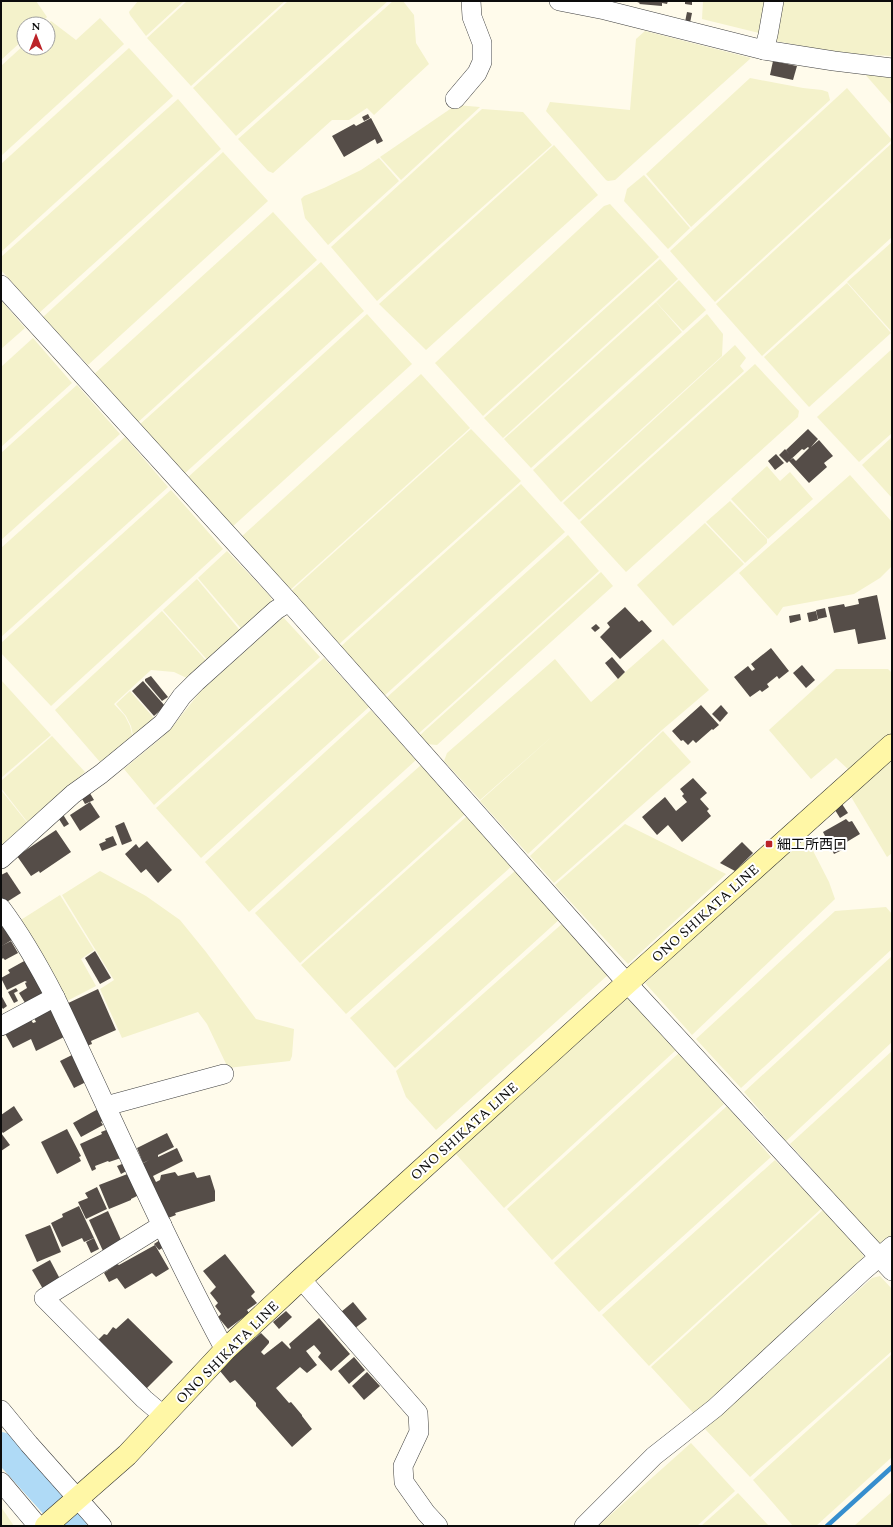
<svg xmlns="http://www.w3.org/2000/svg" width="893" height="1527" font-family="Spectral,'Noto Sans JP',serif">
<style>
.farmland{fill:#f4f2cb}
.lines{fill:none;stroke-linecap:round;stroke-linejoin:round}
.stream{stroke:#368ece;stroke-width:4.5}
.river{stroke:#afdaf6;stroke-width:28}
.building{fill:#554d48}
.minor-casing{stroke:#3f3f3f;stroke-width:20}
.secondary-casing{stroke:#2e2e2e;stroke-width:23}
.minor{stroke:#fff;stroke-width:19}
.secondary{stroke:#fff7a6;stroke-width:22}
.poi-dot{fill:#bc2328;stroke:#fff;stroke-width:1.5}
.labels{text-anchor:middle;stroke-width:4;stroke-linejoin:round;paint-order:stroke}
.poi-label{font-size:14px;fill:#0c0c0c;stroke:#fff;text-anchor:start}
.street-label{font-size:14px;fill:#0c0c0c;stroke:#fff}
</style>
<rect width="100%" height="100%" fill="#fffbeb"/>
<g class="farmland">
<path d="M1,1H36L47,17L40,24H24V39L1,60Z"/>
<path d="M138,1H184L146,36L130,15L129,12Z"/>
<path d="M187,1H285L191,86L147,38Z"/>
<path d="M288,1H388L236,136L193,88Z"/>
<path d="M393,1H403L414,15L416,43L429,64L374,115L367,108L349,120H332L273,173L268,171L238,139Z"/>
<path d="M703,1H766L759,33L702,19Z"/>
<path d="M783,1H892V56L839,53L776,41Z"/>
<path d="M100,18L124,44L1,156V66L24,45V48H48L47,24L51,21L76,40Z"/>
<path d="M645,31L751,58L615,180L608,181L606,180L546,111L550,102L630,110L636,39Z"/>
<path d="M129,48L173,96L1,252V164Z"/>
<path d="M863,72L892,73V105Z"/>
<path d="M750,78L803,88L822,90L828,92L830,100L691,227L646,174Z"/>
<path d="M847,88L892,140L715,302L670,251Z"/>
<path d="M178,99L221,149L39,313L1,270V257Z"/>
<path d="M456,105L480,107L401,180L380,157Z"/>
<path d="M482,109L523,112L552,145L377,301L331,247Z"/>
<path d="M892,143V237L762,356L716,304Z"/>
<path d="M554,145L598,195L426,350L379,304Z"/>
<path d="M223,152L268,201L88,365L43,317Z"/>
<path d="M379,158L399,181L328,245L305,218L301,199L304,196L324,188L361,170Z"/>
<path d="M644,175L690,228L668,249L624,201L627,189Z"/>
<path d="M610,204L659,257L483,416L435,363L604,206Z"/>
<path d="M273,212L317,260L136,424L92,376Z"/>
<path d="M892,242V332L847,282Z"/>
<path d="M660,259L678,279L503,438L484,418Z"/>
<path d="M321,262L364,311L183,475L138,426Z"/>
<path d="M679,280L706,310L683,331L656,302Z"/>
<path d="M847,283L891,333L809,407L764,357Z"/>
<path d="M1,300L25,328L1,349Z"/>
<path d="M656,302L682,332L531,468L504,439Z"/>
<path d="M367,314L412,364L231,528L186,479Z"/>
<path d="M707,314L723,334L722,356L561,502L533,470Z"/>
<path d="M33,338L72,383L1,447V367Z"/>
<path d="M735,345L746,358L740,366L744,371L579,520L563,503Z"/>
<path d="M892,349V433L859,462L817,417Z"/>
<path d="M755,364L799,411L798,417L626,572L580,522Z"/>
<path d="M421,374L470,428L289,591L241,537Z"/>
<path d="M77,385L120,434L1,540V453Z"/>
<path d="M471,429L521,481L337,646L289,593Z"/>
<path d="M125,437L168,487L1,637V548Z"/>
<path d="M892,437V498L862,465Z"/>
<path d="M767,466L780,481L790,472L813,499L768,539L731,499Z"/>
<path d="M850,475L892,522V566L880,578L854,594L783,607L777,616L739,573Z"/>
<path d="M521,484L565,532L383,697L339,648Z"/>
<path d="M171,490L223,549L51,706L1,653V643Z"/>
<path d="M730,501L767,539V543L745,563L706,522Z"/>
<path d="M705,523L744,564L673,626L637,585Z"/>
<path d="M568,535L599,571L417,735L385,699Z"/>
<path d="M227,551L270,596L272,601L271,608L244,632L198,578Z"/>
<path d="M601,572L613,586L437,745L426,744L419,736Z"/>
<path d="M197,579L243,634L210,663L163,610Z"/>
<path d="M162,611L209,664L191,680L174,672L151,670L114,704L125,716L130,726L133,739L100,762L55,710Z"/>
<path d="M283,617L320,657L154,805L124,769L160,739L173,726L200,692Z"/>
<path d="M663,639L709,690L662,730L528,854L480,801L556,733L480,800L444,761L447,753L555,659L591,702Z"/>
<path d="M324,658L369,707L201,858L156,808Z"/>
<path d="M836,669H888L892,673V732L849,770L836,758L811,779L769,730Z"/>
<path d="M1,680L51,735L1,778Z"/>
<path d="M130,691L153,717L155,723L134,740L131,726L126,716L116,704Z"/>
<path d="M371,710L416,760L249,912L205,862Z"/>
<path d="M663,731L691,762L554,883L530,856Z"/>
<path d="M52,736L85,772L29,824L1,788V781Z"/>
<path d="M892,757V853L887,857L850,795Z"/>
<path d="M421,765L466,813L300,963L255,913Z"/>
<path d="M1,790L29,825L1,852Z"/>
<path d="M467,816L512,866L346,1014L301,965Z"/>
<path d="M625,824L726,874L628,964L555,885Z"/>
<path d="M800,839L808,841L829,882L835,899L692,1035L645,983Z"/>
<path d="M516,870L561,918L395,1068L350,1018Z"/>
<path d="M100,871L146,896L180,920L206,952L256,1019L294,1029L292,1056L290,1061L228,1068L207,1024L198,1012L122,1038L100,989L114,980L62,895Z"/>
<path d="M60,895L94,950L81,959L96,986L65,1002L16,923Z"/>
<path d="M886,907L892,914V949L741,1088L696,1039L835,911Z"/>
<path d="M564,922L609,974L436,1130L406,1097L396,1071Z"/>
<path d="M892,956V1042L786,1141L744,1092Z"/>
<path d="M630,996L676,1050L504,1208L455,1153Z"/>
<path d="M892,1051V1241L883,1249L790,1144Z"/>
<path d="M679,1053L724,1104L552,1260L507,1209Z"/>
<path d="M727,1106L771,1157L599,1312L554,1263Z"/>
<path d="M775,1160L822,1208L649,1366L602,1315Z"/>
<path d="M824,1209L860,1250L864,1257L865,1264L696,1416L651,1367Z"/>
<path d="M880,1276L892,1289V1351L750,1477L705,1429L872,1278Z"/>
<path d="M892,1354V1457L816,1526H793L753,1480Z"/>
<path d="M691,1443L735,1491L697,1526H598Z"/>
<path d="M892,1492V1526H854Z"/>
<path d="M738,1493L769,1526H701Z"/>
<path d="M1,1507L14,1526H1Z"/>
</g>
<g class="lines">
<path class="stream" d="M827,1526L892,1467"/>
<path class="river" d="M1,1446L73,1526"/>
</g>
<g class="building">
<path d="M634,1H668L667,4L662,3V6L639,4L640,3Z"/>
<path d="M685,1H692V5L685,4Z"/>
<path d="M687,12L692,13L690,23L685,22Z"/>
<path d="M773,61L797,66L793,80L770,75Z"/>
<path d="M368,114L370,118L364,121L362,117Z"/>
<path d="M371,118L383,141L377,144L375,139L344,157L332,136L354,124L356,126Z"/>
<path d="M808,429L818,439L811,447L819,440L833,456L824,463L827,467L809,483L789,461L793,458L796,461L809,448L808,447L804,450L802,449L787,463L779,455L785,449L791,456L786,450Z"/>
<path d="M776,454L784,463L775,470L768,461Z"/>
<path d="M877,595L886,639L858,644L855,629L834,633L828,607L844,604L845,607L859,604L858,599Z"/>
<path d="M625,607L639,622L642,620L652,631L620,659L600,637L610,627L607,623Z"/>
<path d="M825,608L827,617L818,619L816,610Z"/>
<path d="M816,611L818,620L809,622L807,613Z"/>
<path d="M800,614L801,620L790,623L789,616Z"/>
<path d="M596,624L600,628L595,632L591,628Z"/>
<path d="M771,648L789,671L779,679L777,676L767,684L769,687L762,692L760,690L750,697L734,677L748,666L752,671L755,669L751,664Z"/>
<path d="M612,657L625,672L618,679L605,663Z"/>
<path d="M802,665L815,680L806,688L793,673Z"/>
<path d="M151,676L168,697L162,701L145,681V679Z"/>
<path d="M143,681L165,706L154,716L132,691Z"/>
<path d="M701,705L719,725L713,730L712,729L696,743L693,740L688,745L683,740L681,741L672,731Z"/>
<path d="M721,705L728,713L720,722L712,714Z"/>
<path d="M693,778L707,793L700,799L709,809L707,811L711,816L682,842L668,825L657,835L642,817L665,797L676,811L687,802L682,796L684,794L680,789Z"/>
<path d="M88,790L94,800L85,804L80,795Z"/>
<path d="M90,802L100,817L80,831L70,815Z"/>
<path d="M842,804L848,813L840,818L835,810Z"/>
<path d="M62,813L69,824L64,827L57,816Z"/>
<path d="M846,819L849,822L852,821L860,834L840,846L842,850L834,854L823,832Z"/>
<path d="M124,822L132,841L122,845L115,826Z"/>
<path d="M56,830L71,852L40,873L39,871L31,876L17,856Z"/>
<path d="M113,836L117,845L102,851L99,844L106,841L105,839Z"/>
<path d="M147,841L172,870L158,883L146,869L141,873L125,854L136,844L139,848Z"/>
<path d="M742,842L753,853L735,871L720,863Z"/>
<path d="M7,872L21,893L2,905L1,903V875Z"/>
<path d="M1,920L15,938L2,946L1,944Z"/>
<path d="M11,941L18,953L5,960L3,958L1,960V946Z"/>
<path d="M95,951L111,978L100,984L85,958Z"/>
<path d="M26,960L38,976L33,979L39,976L49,994L27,1006L19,993L27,988L25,983L27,982L25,981L7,990L1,978L10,973L8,970Z"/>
<path d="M16,988L18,991L14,993L18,1001L14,1003L8,992Z"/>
<path d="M98,989L116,1030L91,1041L92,1044L84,1047L64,1005Z"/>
<path d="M1,995L7,1006L3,1009L1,1006Z"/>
<path d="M52,1004L68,1035L36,1051L31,1039L13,1048L3,1030L29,1017L33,1023L36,1022L32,1014Z"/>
<path d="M74,1054L88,1081L74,1088L60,1061Z"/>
<path d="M14,1106L23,1120L3,1133L1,1131V1115Z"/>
<path d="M98,1109L107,1118L101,1122L103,1125L81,1137L73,1123Z"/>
<path d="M114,1127L121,1158L109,1162L108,1161L95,1166L96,1169L92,1171L80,1144L102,1134L101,1132Z"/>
<path d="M67,1129L81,1156L79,1157L81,1161L57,1174L41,1142Z"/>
<path d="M1,1133L10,1145L1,1151Z"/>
<path d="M167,1133L174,1147L158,1155V1157L177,1148L183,1161L153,1176L156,1182L160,1180L161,1175L175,1172L178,1176L194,1172L197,1178L210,1175L215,1191V1201L175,1213L176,1215L163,1220L140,1165L149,1160L143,1163L137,1148Z"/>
<path d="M127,1162L130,1169L121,1174L117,1166Z"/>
<path d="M130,1173L139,1195L131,1199V1200L109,1209L99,1185Z"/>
<path d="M97,1187L107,1209L86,1219L78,1202L88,1198L85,1193Z"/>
<path d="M79,1206L94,1238L84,1242L82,1238L62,1247L51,1223L63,1217L62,1214Z"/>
<path d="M108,1211L122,1242L103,1251L89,1220Z"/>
<path d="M50,1225L61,1252L37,1262L25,1235Z"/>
<path d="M94,1238L99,1249L91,1253L86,1242Z"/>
<path d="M160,1240L166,1246L159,1250L154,1244Z"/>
<path d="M155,1245L169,1269L156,1277L152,1273L125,1289L117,1278L109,1282L104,1273L117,1264L119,1265Z"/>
<path d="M225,1254L255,1292L251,1296L257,1303L247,1310L249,1313L228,1329L218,1317L221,1314L215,1306L218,1303L210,1293L216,1287L203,1271Z"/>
<path d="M50,1260L60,1279L43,1289L32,1270Z"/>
<path d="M353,1302L367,1319L354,1329L341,1312Z"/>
<path d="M286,1311L292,1317L279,1329L273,1322Z"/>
<path d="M128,1318L173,1362L146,1389L98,1340L104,1334L107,1335L113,1327L116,1329Z"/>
<path d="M319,1318L350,1354L331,1371L318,1357L321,1353L314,1345L306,1351L317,1365L307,1373L300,1367L276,1388L289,1403L291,1402L302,1415V1416L312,1429L292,1447L256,1406V1403L235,1380L230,1383L220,1371V1368L261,1333L269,1341V1343L261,1352L264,1355L282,1341L290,1349L291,1348L289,1344Z"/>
<path d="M354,1357L365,1370L349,1384L338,1371Z"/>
<path d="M367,1372L380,1386L364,1400L352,1386Z"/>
</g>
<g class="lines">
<defs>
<g id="minor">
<path d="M559,1L605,10L764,50L834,61L892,68"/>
<path d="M764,50L768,35L774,1"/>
<path d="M455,99L477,73L482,62V43L472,17L471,1"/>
<path d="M1,285L289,602L627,983L892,1271"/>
<path d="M1,859L73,794L101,774L163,723L182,696L196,682L276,610L289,602"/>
<path d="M1,908C22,936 39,966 55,997C111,1115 163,1235 225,1350"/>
<path d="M1,1026L55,997"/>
<path d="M106,1106L224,1074"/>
<path d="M162,1225L44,1298L144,1399L164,1416"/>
<path d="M301,1279L418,1413L419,1432L403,1466L404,1482L426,1513L438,1526"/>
<path d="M1,1410L29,1444L102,1526"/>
<path d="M1,1482L38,1526"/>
<path d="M584,1526L654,1456L715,1408L863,1271L892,1246"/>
</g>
<path id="secondary" d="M46,1526L127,1455L225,1350L301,1279L627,983L892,745"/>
</defs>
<use href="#minor" class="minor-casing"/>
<use href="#secondary" class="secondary-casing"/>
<use href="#minor" class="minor"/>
<use href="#secondary" class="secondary"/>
</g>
<rect class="poi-dot" x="765" y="840" width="8" height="8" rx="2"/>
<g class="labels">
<g class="poi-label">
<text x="777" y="849">細工所西口</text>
</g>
<g class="street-label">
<text transform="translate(705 913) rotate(-42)" y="5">ONO SHIKATA LINE</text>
<text transform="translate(464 1131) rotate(-42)" y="5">ONO SHIKATA LINE</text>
<text transform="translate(227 1352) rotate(-45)" y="5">ONO SHIKATA LINE</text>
</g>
</g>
<rect width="893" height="1527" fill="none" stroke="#0c0c0c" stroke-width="4"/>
<g transform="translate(36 36)"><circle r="19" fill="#ffffff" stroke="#9e9e9e"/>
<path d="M0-3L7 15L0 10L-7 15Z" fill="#bc2328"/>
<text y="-6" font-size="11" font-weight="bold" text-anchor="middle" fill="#0c0c0c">N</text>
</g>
</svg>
